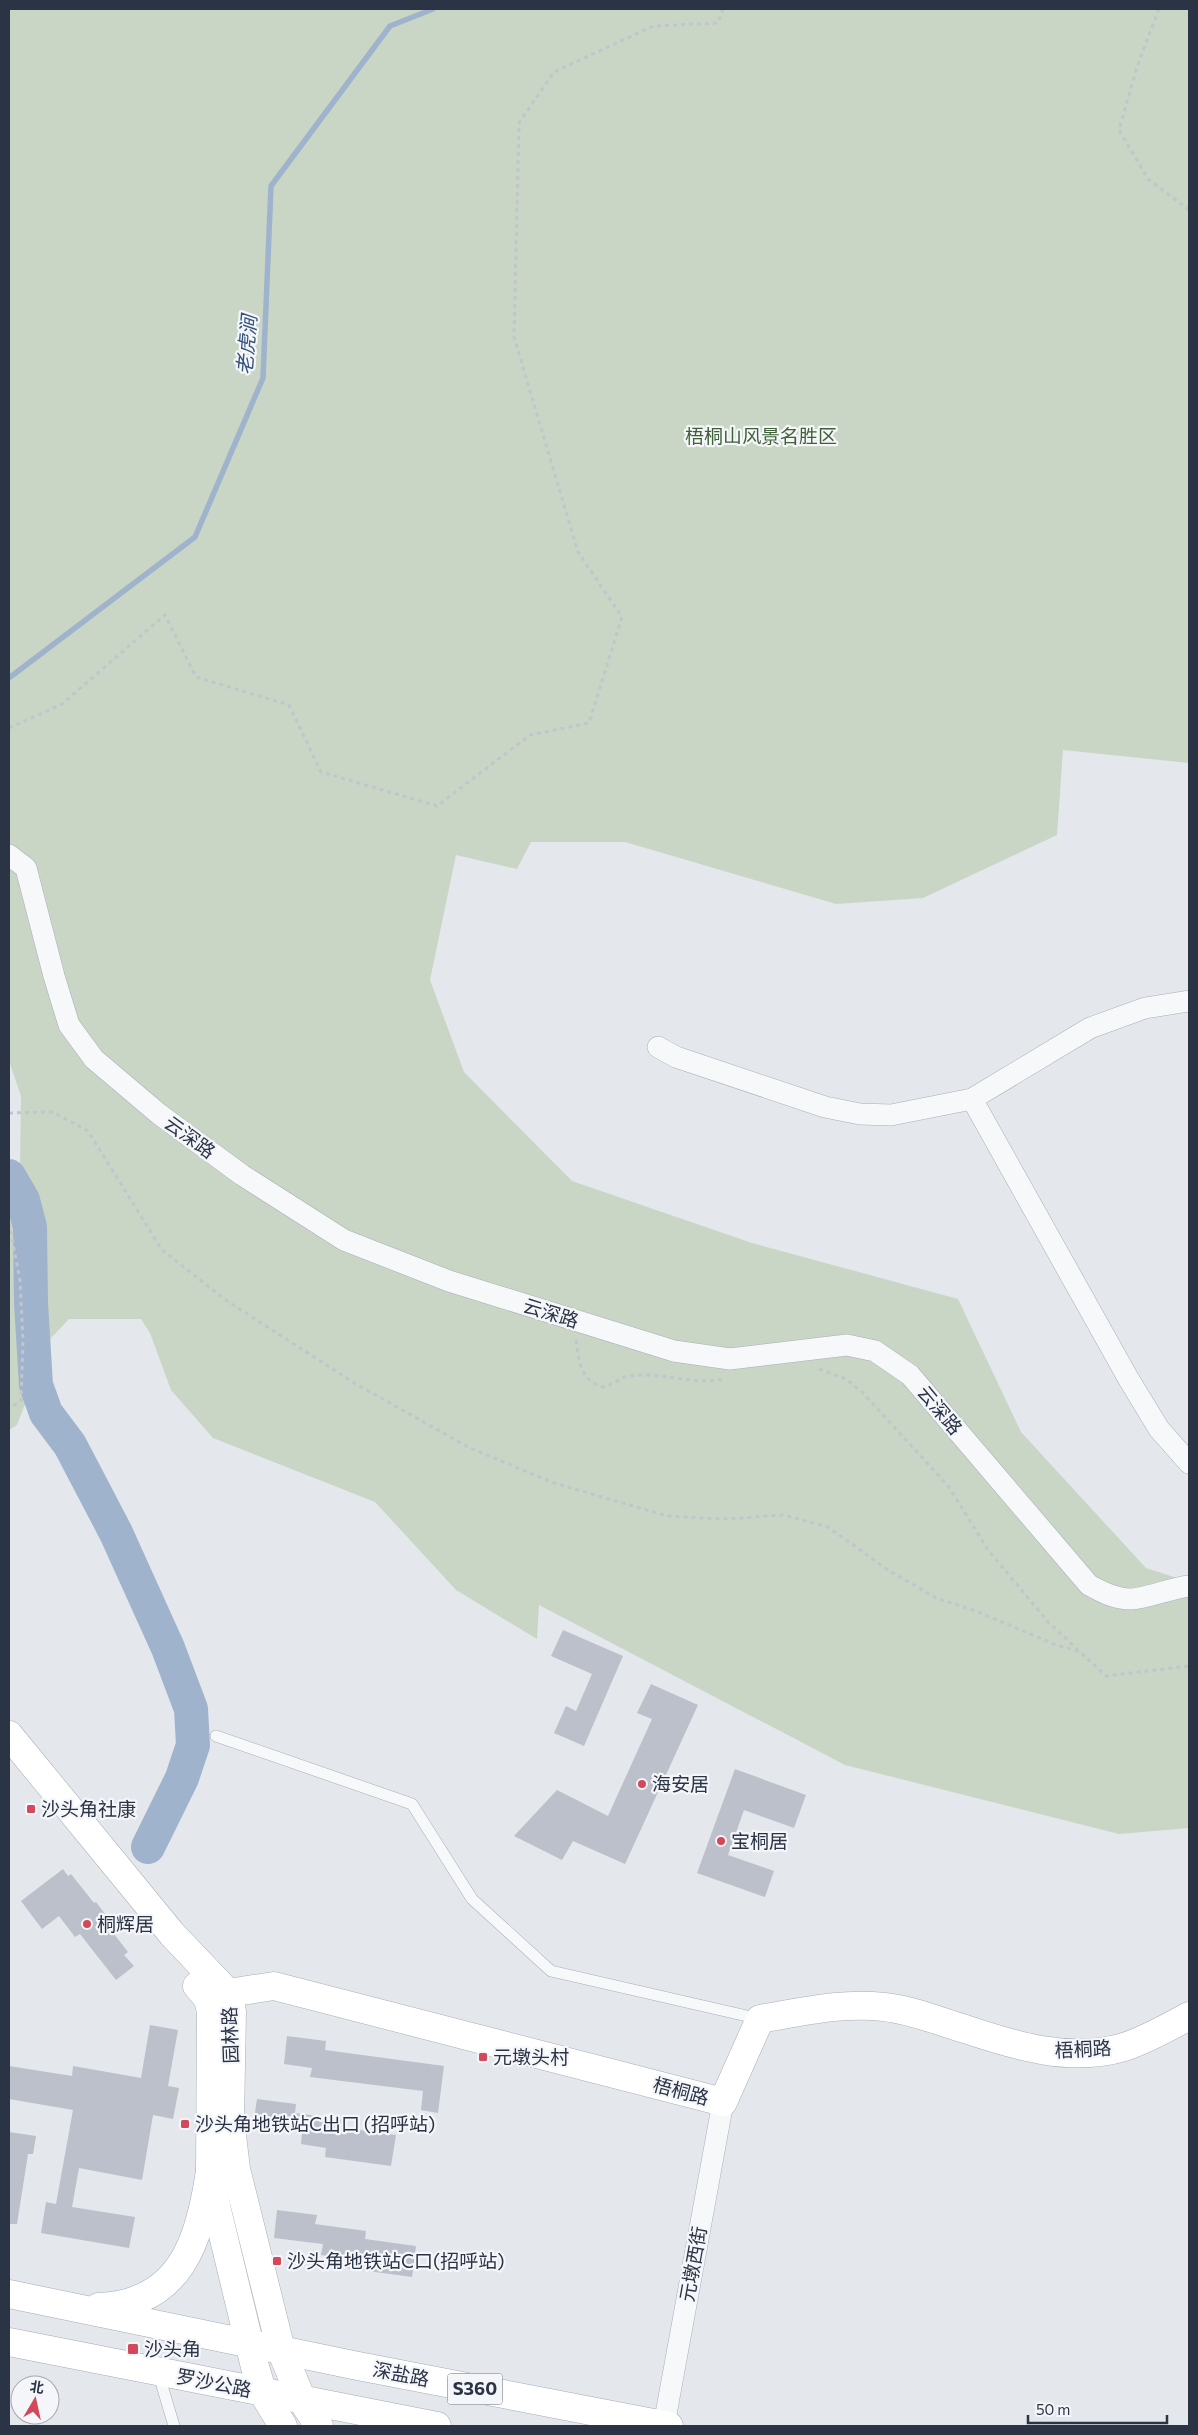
<svg xmlns="http://www.w3.org/2000/svg" width="1198" height="2435" font-family="Commissioner,'Noto Sans SC',sans-serif">
<style>
.green{fill:#c9d6c5}
.lines{fill:none;stroke-linecap:round;stroke-linejoin:round}
.stream{stroke:#9fb4cc;stroke-width:5.5}
.river{stroke:#9fb4cc;stroke-width:34}
.building{fill:#bbc0ca}
.lane-casing{stroke:#a9aeb7;stroke-width:12}
.street-casing{stroke:#a9aeb7;stroke-width:22}
.secondary-casing{stroke:#a9aeb7;stroke-width:29}
.primary-casing{stroke:#a3abb8;stroke-width:29}
.path{stroke:#c2c5cb;stroke-width:3;stroke-dasharray:4 4;stroke-linecap:butt}
.lane{stroke:#f7f8fa;stroke-width:11}
.street{stroke:#f7f8fa;stroke-width:21}
.secondary{stroke:#fff;stroke-width:28}
.primary{stroke:#fff;stroke-width:28}
.poi-dot{fill:#d1495b;stroke:#f4f6f9;stroke-width:2}
.labels{text-anchor:middle;stroke-width:4.5;stroke-linejoin:round;paint-order:stroke}
.shield{fill:#f4f6f9;stroke:#676e7b;stroke-width:1}
.shield-label{font-size:18px;font-weight:bold;fill:#2b3445}
.park-label{font-size:19px;fill:#3f6138;stroke:#f4f6f9}
.street-label{font-size:19px;fill:#2b3445;stroke:#f4f6f9}
.poi-label{font-size:19px;fill:#2b3445;stroke:#f4f6f9;text-anchor:start}
.water-label{font-size:20px;font-style:italic;fill:#34527a;stroke:#f4f6f9}
</style>
<rect width="100%" height="100%" fill="#e4e7ec"/>
<path class="green" d="M9,9H1189V763L1063,750L1057,835L923,898L836,904L625,842H531L517,869L456,855L430,980L464,1072L572,1181L752,1243L958,1299L1021,1432L1146,1568L1189,1582V1828L1119,1834L845,1765L539,1605L537,1639L456,1590L375,1502L213,1438L171,1390L150,1333L141,1319H69L51,1338L17,1425L9,1430V1215L20,1166L21,1096L9,1061Z"/>
<g class="lines">
<path class="stream" d="M9,678L195,537L263,378L271,186L390,26L433,9"/>
<path class="river" d="M9,1176L23,1200L30,1227L31,1303L36,1385L46,1413L70,1445L116,1533L168,1648L191,1709L193,1745L182,1778L148,1847"/>
</g>
<g class="building">
<path d="M563,1630L623,1656L584,1746L554,1733L566,1706L576,1711L592,1674L551,1656Z"/>
<path d="M651,1684L698,1705L625,1864L573,1841L562,1860L514,1836L557,1790L608,1816L652,1719L637,1713Z"/>
<path d="M735,1769L806,1795L794,1828L744,1810L728,1855L774,1871L765,1897L697,1873Z"/>
<path d="M63,1869L68,1876L71,1874L94,1903L96,1902L111,1922L107,1925L128,1952L124,1955L134,1966L116,1980L80,1934L75,1937L59,1916L42,1929L21,1901Z"/>
<path d="M150,2025L178,2030L168,2086L179,2088L173,2119L153,2115L142,2180L79,2168L72,2207L135,2217L129,2248L41,2233L46,2202L56,2204L73,2110L9,2099V2066L72,2076L73,2066L141,2078Z"/>
<path d="M287,2036L326,2041L325,2050L444,2066L438,2113L421,2110L423,2091L310,2077L312,2068L284,2064Z"/>
<path d="M257,2099L296,2104L295,2113L346,2120L345,2128L396,2135L391,2166L325,2157L326,2148L301,2144L302,2133L253,2126Z"/>
<path d="M9,2132L36,2136L33,2154H28L17,2224H9Z"/>
<path d="M277,2210L317,2215L315,2224L366,2231L365,2239L416,2246L412,2277L346,2268L347,2259L321,2255L323,2244L274,2238Z"/>
</g>
<g class="lines">
<defs>
<g id="lane">
<path d="M216,1736L412,1804L472,1899L551,1971L760,2019"/>
<path d="M158,2372L174,2426"/>
</g>
<g id="street">
<path d="M9,855L26,868L54,976L69,1025L94,1059L159,1114L242,1175L344,1240L449,1281L674,1351L730,1359L847,1345L875,1351L910,1375L1089,1585C1102,1592 1115,1599 1131,1599C1145,1599 1171,1588 1189,1586"/>
<path d="M658,1047L676,1057L825,1107L860,1114L891,1115L972,1099L1090,1028L1145,1008L1189,1001"/>
<path d="M972,1099L1128,1378L1159,1429L1189,1463"/>
<path d="M664,2425L723,2102"/>
</g>
<g id="secondary">
<path d="M9,1735L172,1934L228,1993L232,2012L230,2119L236,2169L281,2350L302,2400L319,2426"/>
<path d="M197,1986L208,1999L211,2012L210,2171L217,2210L255,2367L263,2393L283,2426"/>
<path d="M208,1999L228,1993L274,1986L723,2102L760,2019C802,2012 842,2002 884,2007C912,2010 938,2021 965,2029C1016,2046 1070,2063 1124,2047C1146,2040 1169,2027 1189,2016"/>
</g>
<g id="primary">
<path d="M9,2294L358,2366L669,2426"/>
<path d="M99,2307C181,2304 200,2240 210,2171"/>
<path d="M9,2342L437,2426"/>
</g>
</defs>
<use href="#lane" class="lane-casing"/>
<use href="#street" class="street-casing"/>
<use href="#secondary" class="secondary-casing"/>
<use href="#primary" class="primary-casing"/>
<g class="path">
<path d="M1159,9L1138,64L1119,130L1148,179L1189,210"/>
<path d="M9,728L62,704L165,615L196,677L289,705L321,772L437,806L530,735L589,723L622,617L578,552L514,337L519,123L554,72L653,26L718,23L723,9"/>
<path d="M9,1113L53,1112L88,1131L162,1250L227,1301L356,1384L468,1447L551,1482L667,1516L723,1519L784,1515L828,1527L888,1570L936,1598L976,1611L1054,1644L1080,1652"/>
<path d="M9,1223L20,1280L23,1340L21,1401L9,1408"/>
<path d="M576,1340C579,1361 580,1381 604,1387C613,1385 620,1377 629,1376C661,1371 692,1386 724,1379"/>
<path d="M819,1369L846,1379L863,1393L949,1487L988,1550L1049,1623L1106,1676L1189,1666"/>
</g>
<use href="#lane" class="lane"/>
<use href="#street" class="street"/>
<use href="#secondary" class="secondary"/>
<use href="#primary" class="primary"/>
</g>
<g class="poi-dot">
<circle cx="642" cy="1784" r="5"/>
<rect x="26" y="1804" width="10" height="10" rx="2.5"/>
<circle cx="721" cy="1841" r="5"/>
<circle cx="87" cy="1924" r="5"/>
<rect x="478" y="2052" width="10" height="10" rx="2.5"/>
<rect x="180" y="2119" width="10" height="10" rx="2.5"/>
<rect x="272" y="2256" width="10" height="10" rx="2.5"/>
<rect x="127" y="2343" width="12" height="12" rx="2.5"/>
</g>
<g class="labels">
<rect class="shield" x="447.5" y="2373.5" width="55" height="31" rx="4"/>
<g class="shield-label">
<text x="475" y="2395">S360</text>
</g>
<g class="park-label">
<text x="761" y="443">梧桐山风景名胜区</text>
</g>
<g class="street-label">
<text transform="translate(190 1137) rotate(36)" y="7">云深路</text>
<text transform="translate(551 1313) rotate(17)" y="7">云深路</text>
<text transform="translate(940 1410) rotate(50)" y="7">云深路</text>
<text transform="translate(230 2035) rotate(-92)" y="7">园林路</text>
<text transform="translate(1083 2049) rotate(-3)" y="7">梧桐路</text>
<text transform="translate(681 2091) rotate(15)" y="7">梧桐路</text>
<text transform="translate(693 2264) rotate(-80)" y="7">元墩西街</text>
<text transform="translate(401 2374) rotate(11)" y="7">深盐路</text>
<text transform="translate(214 2383) rotate(11)" y="7">罗沙公路</text>
</g>
<g class="poi-label">
<text x="652" y="1791">海安居</text>
<text x="41" y="1816">沙头角社康</text>
<text x="731" y="1848">宝桐居</text>
<text x="97" y="1931">桐辉居</text>
<text x="493" y="2064">元墩头村</text>
<text x="195" y="2131">沙头角地铁站C出口 (招呼站)</text>
<text x="287" y="2268">沙头角地铁站C口(招呼站)</text>
<text x="144" y="2356">沙头角</text>
</g>
<g class="water-label">
<text transform="translate(247 345) rotate(-85)" y="7">老虎涧</text>
</g>
</g>
<rect width="1198" height="2435" fill="none" stroke="#2b3445" stroke-width="20"/>
<g transform="translate(35 2400) rotate(9)"><circle r="24" fill="#f4f6f9" stroke="#a4a8b1"/>
<path d="M0-4L9 19L0 12L-9 19Z" fill="#d1495b"/>
<text y="-8" font-size="14" font-weight="bold" text-anchor="middle" fill="#2b3445">北</text>
</g>
<path d="M1028 2415v8h139v-8" fill="none" stroke="#2b3445" stroke-width="2.5"/>
<text x="1036" y="2415" font-size="15" fill="#2b3445" stroke="#f4f6f9" stroke-width="4" paint-order="stroke">50 m</text>
</svg>
